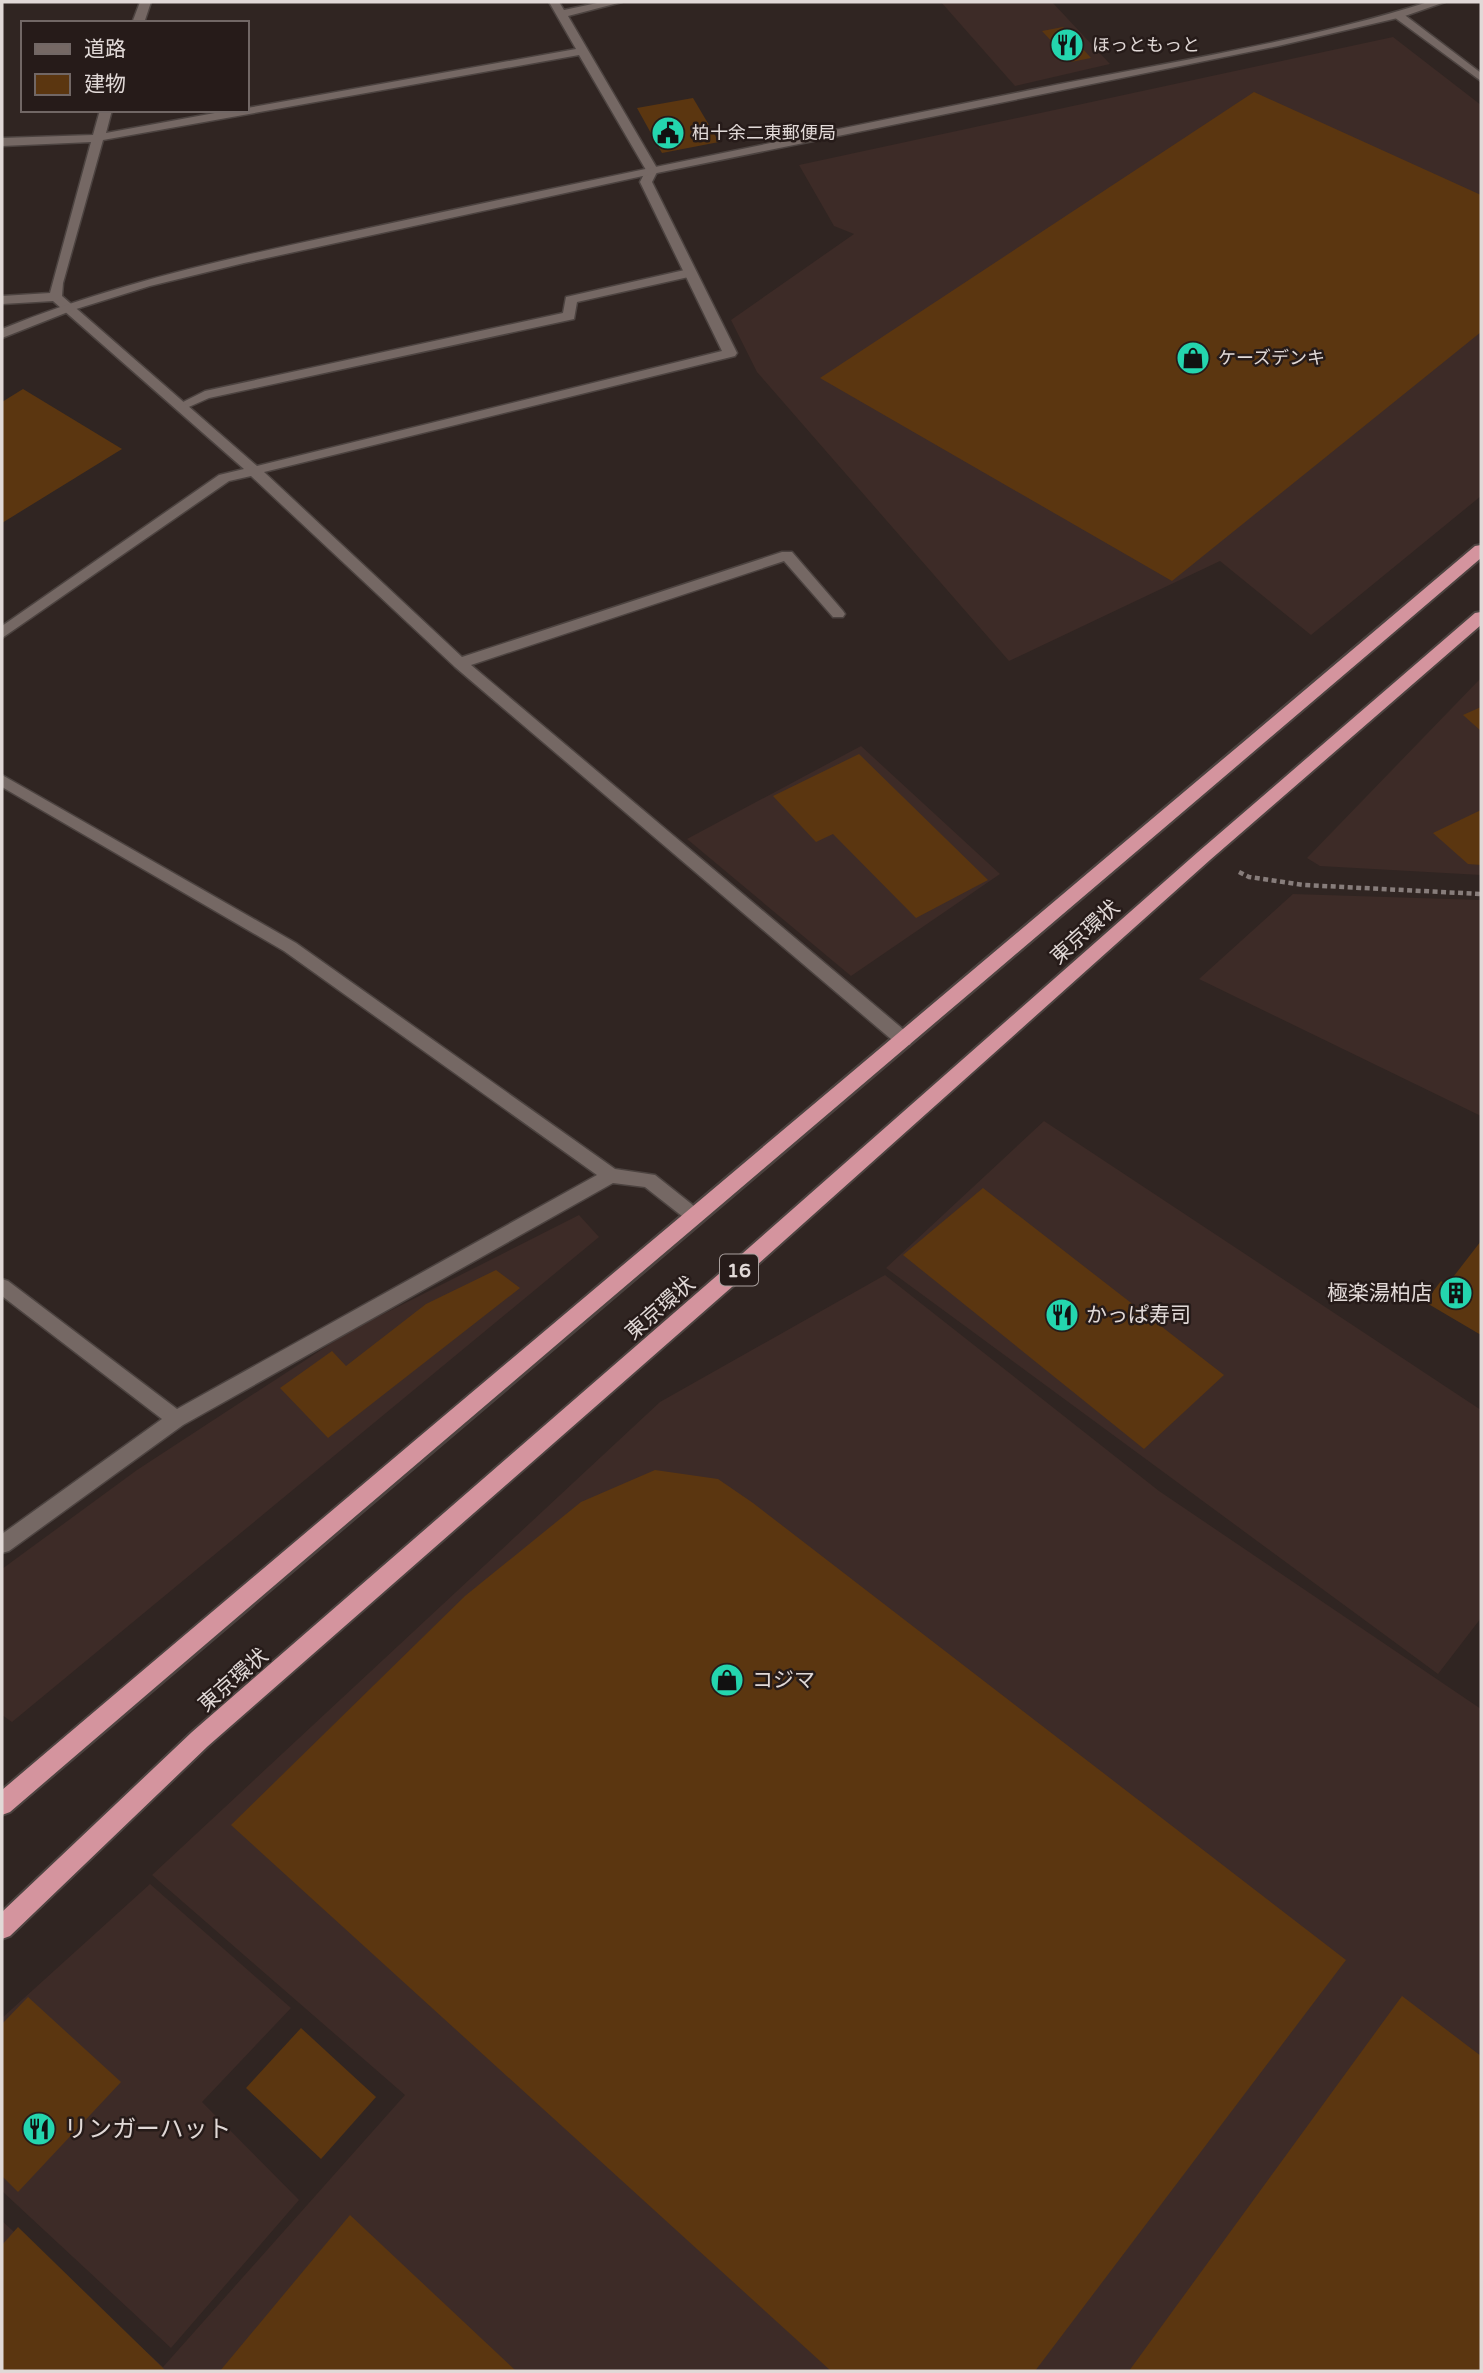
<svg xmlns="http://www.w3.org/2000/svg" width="1483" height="2373" font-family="'Varela Round','Noto Sans JP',sans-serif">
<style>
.built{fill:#3d2b27}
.building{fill:#5b3610}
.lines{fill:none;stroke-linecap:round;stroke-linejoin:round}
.service-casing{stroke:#4c4340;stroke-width:3}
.minor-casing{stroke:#4c4340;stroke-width:3}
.tertiary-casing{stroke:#4c4340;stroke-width:3}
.trunk-casing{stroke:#4c4340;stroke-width:4}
.path{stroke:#877d7b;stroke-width:4.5;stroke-dasharray:5 3.5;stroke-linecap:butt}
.service{fill:#756864;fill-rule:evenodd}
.minor{fill:#756864;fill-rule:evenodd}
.tertiary{fill:#756864;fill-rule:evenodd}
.trunk{fill:#d4949e;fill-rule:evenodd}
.labels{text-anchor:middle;stroke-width:5;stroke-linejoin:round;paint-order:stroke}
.far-poi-label{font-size:18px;fill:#e1d9d7;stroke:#261b19;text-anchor:start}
.shield{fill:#261b19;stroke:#a9a09e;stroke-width:2}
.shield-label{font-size:19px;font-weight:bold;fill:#e1d9d7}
.street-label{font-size:21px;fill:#e1d9d7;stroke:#261b19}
.poi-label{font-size:21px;fill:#e1d9d7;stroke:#261b19;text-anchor:start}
.near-poi-label{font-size:24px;fill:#e1d9d7;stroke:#261b19;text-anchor:start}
</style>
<rect width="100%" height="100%" fill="#302522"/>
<g class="built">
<path d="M941,2H1052L1110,64L1015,86Z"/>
<path d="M1393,37L1481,105V496L1311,635L1220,561L1009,661L757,372L731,320L854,234L834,226L799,165Z"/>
<path d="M1481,678V875L1320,866L1307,858Z"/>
<path d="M861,746L1000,874L851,976L687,839Z"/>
<path d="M1293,894L1481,900V1116L1199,979Z"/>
<path d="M1044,1121L1481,1410V1618L1438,1674L886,1268Z"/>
<path d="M579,1215L599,1237L12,1722L2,1715V1569L137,1470L350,1331Z"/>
<path d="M885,1275L1159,1491L1481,1709V2371H2V2221L163,2367L405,2095L152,1875L660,1402Z"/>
<path d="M150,1884L291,2008L202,2102L299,2200L171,2348L2,2191V2018Z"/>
</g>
<g class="building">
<path d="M1063,27L1091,58L1071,62L1042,31Z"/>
<path d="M1254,92L1481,195V332L1172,581L820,378Z"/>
<path d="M693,98L719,142L662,153L637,108Z"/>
<path d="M23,389L122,449L2,523V402Z"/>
<path d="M1481,707V731L1463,715Z"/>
<path d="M859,754L988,880L916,918L833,834L816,842L773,796Z"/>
<path d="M1481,810V865L1468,864L1433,833Z"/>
<path d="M983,1188L1224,1375L1144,1449L903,1255Z"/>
<path d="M1481,1241V1335L1425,1302L1441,1281L1447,1285Z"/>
<path d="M496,1270L520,1288L328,1438L280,1388L332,1351L346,1366L426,1304Z"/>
<path d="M655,1470L718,1479L753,1503L1346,1960L1035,2371H831L231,1825L465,1596L581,1502Z"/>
<path d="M1402,1996L1481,2056V2371H1129Z"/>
<path d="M28,1997L121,2082L18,2192L2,2176V2024Z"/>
<path d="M301,2028L376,2097L321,2159L246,2088Z"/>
<path d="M350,2215L516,2371H220Z"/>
<path d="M18,2227L166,2371H2V2245Z"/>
</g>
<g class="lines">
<defs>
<path id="service" d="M689,269L695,273L693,276L577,302L574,319L209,398L182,410L175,406L205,391L563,313L566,297Z"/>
<g id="minor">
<path d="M140,2H151L144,23H132Z"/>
<path d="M549,2H559L564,10L602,2H622L568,16L658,170L652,182L737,353L735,356L264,472L462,657L782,552H792L843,611L845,614L843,617H833L784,561L471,665L910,1035L912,1040L910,1045H898L455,667L251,476L229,481L2,638V626L219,475L244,469L53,301L2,304V296L50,293L91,142L2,146V138L93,135L100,110H112L106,133L231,110H247V108L576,49ZM579,55L646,170L640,182L722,351L257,466L62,296L63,283L103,140Z"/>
<path d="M1394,13H1402L1481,73V81L1394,17Z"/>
<path d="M2,775L296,943L615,1169L655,1175L699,1210L702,1215L699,1220H687L645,1187L613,1183L183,1425L9,1551L2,1553V1534L162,1419L2,1296V1279L8,1281L177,1409L597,1175L284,951L2,787Z"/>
</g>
<path id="tertiary" d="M1428,2H1445L1402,17L1278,46L652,174L244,263L150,286L73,310L2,338V329C132,276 269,250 406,220C617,174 829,131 1040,88C1169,62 1302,42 1428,2Z"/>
<g id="trunk">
<path d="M1481,545V558C991,976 499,1392 10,1812L2,1815V1790C492,1374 985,961 1475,546Z"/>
<path d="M1481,612V625L1210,860L757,1265L208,1746L10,1936L2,1939V1912L192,1732L743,1253L1198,852L1475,613Z"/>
</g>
</defs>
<use href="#service" class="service-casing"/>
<use href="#minor" class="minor-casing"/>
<use href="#tertiary" class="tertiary-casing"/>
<use href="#trunk" class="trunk-casing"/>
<path class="path" d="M1239,872L1249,877L1304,885L1481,894"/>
<use href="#service" class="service"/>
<use href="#minor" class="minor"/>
<use href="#tertiary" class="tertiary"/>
<use href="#trunk" class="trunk"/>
</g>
<defs>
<symbol id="restaurant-disc" viewBox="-11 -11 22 22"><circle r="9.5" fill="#24d5ae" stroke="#261b19"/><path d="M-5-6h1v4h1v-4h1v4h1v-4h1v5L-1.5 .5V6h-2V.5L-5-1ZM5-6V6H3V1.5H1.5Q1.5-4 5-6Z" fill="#111"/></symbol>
<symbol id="civic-disc" viewBox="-11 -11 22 22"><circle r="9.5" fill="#24d5ae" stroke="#261b19"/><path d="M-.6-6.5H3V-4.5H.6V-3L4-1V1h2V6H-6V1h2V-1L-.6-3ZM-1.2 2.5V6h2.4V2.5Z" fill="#111"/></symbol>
<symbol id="shop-disc" viewBox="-11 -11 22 22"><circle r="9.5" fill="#24d5ae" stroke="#261b19"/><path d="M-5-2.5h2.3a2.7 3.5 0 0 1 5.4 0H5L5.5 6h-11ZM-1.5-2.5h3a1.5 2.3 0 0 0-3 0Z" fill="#111"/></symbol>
<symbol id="building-disc" viewBox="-11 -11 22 22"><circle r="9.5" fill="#24d5ae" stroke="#261b19"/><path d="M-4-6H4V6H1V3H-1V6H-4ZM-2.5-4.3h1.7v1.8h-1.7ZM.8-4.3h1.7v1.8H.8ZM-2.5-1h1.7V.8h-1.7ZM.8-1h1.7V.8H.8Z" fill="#111"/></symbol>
</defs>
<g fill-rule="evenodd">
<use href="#restaurant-disc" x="1048" y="26" width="38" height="38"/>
<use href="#civic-disc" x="649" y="114" width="38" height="38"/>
<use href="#shop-disc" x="1174" y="339" width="38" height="38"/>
<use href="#building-disc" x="1437" y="1274" width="38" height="38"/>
<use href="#restaurant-disc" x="1043" y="1296" width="38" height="38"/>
<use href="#shop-disc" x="708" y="1661" width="38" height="38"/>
<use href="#restaurant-disc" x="20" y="2110" width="38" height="38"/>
</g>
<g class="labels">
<g class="far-poi-label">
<text x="1092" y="51">ほっともっと</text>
<text x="692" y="139">柏十余二東郵便局</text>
<text x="1218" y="364">ケーズデンキ</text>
</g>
<rect class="shield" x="720" y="1254.5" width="38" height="31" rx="5"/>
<g class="shield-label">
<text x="739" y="1277">16</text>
</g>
<g class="street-label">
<text transform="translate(1085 932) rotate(-42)" y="7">東京環状</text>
<text transform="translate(660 1308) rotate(-41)" y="7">東京環状</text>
<text transform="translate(233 1680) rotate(-41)" y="7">東京環状</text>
</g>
<g class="poi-label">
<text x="1432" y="1300" text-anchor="end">極楽湯柏店</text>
<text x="1086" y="1322">かっぱ寿司</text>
<text x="752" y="1687">コジマ</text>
</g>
<g class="near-poi-label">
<text x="64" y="2137">リンガーハット</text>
</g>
</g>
<rect width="1483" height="2373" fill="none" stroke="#e1d9d7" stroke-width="7"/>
<rect x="21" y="21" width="228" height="91" fill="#261b19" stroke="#716765" stroke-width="2"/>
<rect x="35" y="44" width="35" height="10" fill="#756864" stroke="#716765" stroke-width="2"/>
<text x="84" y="56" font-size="21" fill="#e1d9d7">道路</text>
<rect x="35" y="74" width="35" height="21" fill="#5b3610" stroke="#716765" stroke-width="2"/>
<text x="84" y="91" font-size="21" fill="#e1d9d7">建物</text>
</svg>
